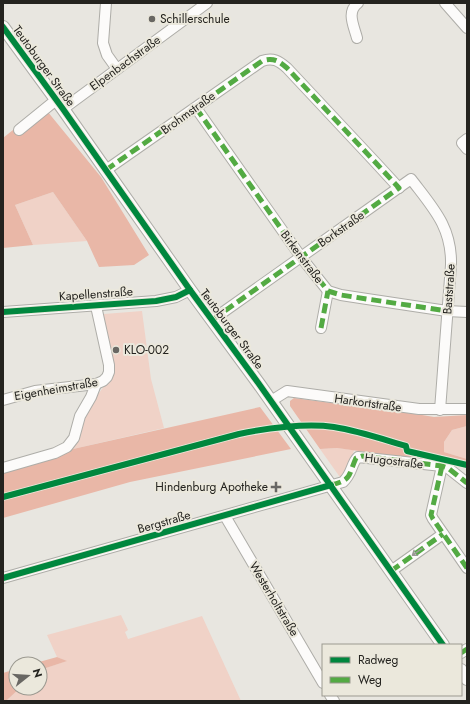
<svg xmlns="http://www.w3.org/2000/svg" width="470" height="704" font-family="Jost,sans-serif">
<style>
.green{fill:#f0d2c7}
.forest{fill:#e9b7a7}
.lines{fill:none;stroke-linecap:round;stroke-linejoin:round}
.minor-casing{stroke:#aeada8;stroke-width:12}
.major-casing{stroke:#aeada8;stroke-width:14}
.minor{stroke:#fcfbfa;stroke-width:10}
.major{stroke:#fcfbfa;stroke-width:12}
.quiet{stroke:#53aa43;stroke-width:5;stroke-dasharray:10 5;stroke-linecap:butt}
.cycleway-casing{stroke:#ebe8dc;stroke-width:8}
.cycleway{stroke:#00873e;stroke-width:6}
.oneway{stroke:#9b9a97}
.poi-dot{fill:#696763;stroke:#ebe8dc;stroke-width:1.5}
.labels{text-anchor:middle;stroke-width:4;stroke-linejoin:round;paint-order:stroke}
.poi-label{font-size:12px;fill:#24231f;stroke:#ebe8dc;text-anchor:start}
.street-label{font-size:12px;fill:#24231f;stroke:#ebe8dc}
</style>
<rect width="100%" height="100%" fill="#e8e6e0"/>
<g class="green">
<path d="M53,192L87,241L33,245L15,205Z"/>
<path d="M142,311L151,379L164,428L73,449L84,413L114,373L104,324V314Z"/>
<path d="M467,426V459L444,452V442L452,430Z"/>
<path d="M337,448L354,450L349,468L342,480L320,449Z"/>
<path d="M121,615L128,630L125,632L128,639L202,616L241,701H7V700L20,688H40V671L43,669L66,661L57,657L47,635Z"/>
</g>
<g class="forest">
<path d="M43,106L101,177L149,255L134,265L99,267L87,241L53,192L15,205L33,245L3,248V138Z"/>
<path d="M294,398L422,415L434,417L467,415V426L452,430L444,442V452L467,459V466L337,448L320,449L290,406V401Z"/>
<path d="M260,407L291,449L130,482L3,518V471L73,449Z"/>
<path d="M57,657L67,661L43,669L40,671V664H32Z"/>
<path d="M16,669V688H20L7,700V701H3V673Z"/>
</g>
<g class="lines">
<defs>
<g id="minor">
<path d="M106,3L103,43L107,55L117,69"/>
<path d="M445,3L467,28"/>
<path d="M357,38C354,26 346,12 358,3"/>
<path d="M196,108L301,257L328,291L341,295L367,299L447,311L467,312"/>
<path d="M63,109L207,3"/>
<path d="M19,130L56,100"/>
<path d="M467,139L462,143L467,149"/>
<path d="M106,170L262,61C273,57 279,61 287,68L376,163L399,188"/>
<path d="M3,312L156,301L176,297L190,290"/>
<path d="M212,320L411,179C433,208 452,227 451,265L440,410"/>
<path d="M321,328L328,291"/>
<path d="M3,400L35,391L96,384L103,381L107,377L109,372V365L96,306"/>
<path d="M271,401L287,391L419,409H467"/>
<path d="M442,466L431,515L433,519L467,568"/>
<path d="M3,468L55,453L67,447L74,438L80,416L91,397L96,384"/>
<path d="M225,516L323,683"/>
<path d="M391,571L443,534"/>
<path d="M3,578L343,482C353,473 351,463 358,457L442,466L448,468L467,483"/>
<path d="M461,653L467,649"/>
<path d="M330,695L334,701"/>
</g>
<g id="major">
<path d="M3,27L63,109L190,290L259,384L443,645"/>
<path d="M461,670L467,679"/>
</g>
</defs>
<use href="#minor" class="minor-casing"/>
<use href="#major" class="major-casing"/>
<use href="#minor" class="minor"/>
<use href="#major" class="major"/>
<g class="quiet">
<path d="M196,108L301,257L328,291L341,295L367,299L447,311"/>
<path d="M106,170L262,61C273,57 279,61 287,68L376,163L399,188L212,320"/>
<path d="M321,328L328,291"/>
<path d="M442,466L431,515L433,519L467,568"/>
<path d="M331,485C352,480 348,476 356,458L362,456L442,466L448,468L467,483"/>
<path d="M391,571L443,534"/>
<path d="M461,653L467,649"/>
</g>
<defs>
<g id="cycleway">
<path d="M3,27L63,109L190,290L259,384L443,645"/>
<path d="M3,312L156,301L176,297L190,290"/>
<path d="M3,497L239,434C267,428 306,423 334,427C359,431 382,439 406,446L407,451L467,465"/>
<path d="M3,578L331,485"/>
</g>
</defs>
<use href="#cycleway" class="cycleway-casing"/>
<use href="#cycleway" class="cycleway"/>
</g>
<defs><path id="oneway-shaft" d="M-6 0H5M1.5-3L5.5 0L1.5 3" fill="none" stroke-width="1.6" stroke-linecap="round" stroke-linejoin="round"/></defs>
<use class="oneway" href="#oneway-shaft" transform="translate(417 552) rotate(145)"/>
<g class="poi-dot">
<circle cx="152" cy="19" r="4"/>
<circle cx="116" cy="350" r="4"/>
<path d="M274 481h4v4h4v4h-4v4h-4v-4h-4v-4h4z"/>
</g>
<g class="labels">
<g class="poi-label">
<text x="160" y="23">Schillerschule</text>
<text x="124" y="354">KLO-002</text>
<text x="268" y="491" text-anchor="end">Hindenburg Apotheke</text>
</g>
<g class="street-label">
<text transform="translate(125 63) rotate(-36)" y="4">Elpenbachstraße</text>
<text transform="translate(44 66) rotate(54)" y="4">Teutoburger Straße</text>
<text transform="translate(188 113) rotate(-36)" y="4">Brohmstraße</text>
<text transform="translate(341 229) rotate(-35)" y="4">Borkstraße</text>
<text transform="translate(302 257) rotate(53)" y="4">Birkenstraße</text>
<text transform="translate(449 289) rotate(-86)" y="4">Baststraße</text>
<text transform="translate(96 294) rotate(-4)" y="4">Kapellenstraße</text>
<text transform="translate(232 329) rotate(53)" y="4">Teutoburger Straße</text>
<text transform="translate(56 389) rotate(-10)" y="4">Eigenheimstraße</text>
<text transform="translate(368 403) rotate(8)" y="4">Harkortstraße</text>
<text transform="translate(394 461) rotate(7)" y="4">Hugostraße</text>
<text transform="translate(164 522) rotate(-16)" y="4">Bergstraße</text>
<text transform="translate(274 599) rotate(59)" y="4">Westerholtstraße</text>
</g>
</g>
<rect width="470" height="704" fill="none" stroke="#24231f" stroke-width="8"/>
<rect x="322" y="644" width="140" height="52" fill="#ebe8dc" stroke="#9b9990"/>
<rect x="330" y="657" width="20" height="6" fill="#00873e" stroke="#9b9990"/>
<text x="358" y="664" font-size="12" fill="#24231f">Radweg</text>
<rect x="330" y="677" width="20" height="6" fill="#53aa43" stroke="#9b9990"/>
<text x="358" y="684" font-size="12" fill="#24231f">Weg</text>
<g transform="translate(28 676) rotate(73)"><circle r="19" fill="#ebe8dc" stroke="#9b9990"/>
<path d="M0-3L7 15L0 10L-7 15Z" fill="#696763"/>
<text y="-6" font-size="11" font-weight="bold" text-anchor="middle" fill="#24231f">N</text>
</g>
</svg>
